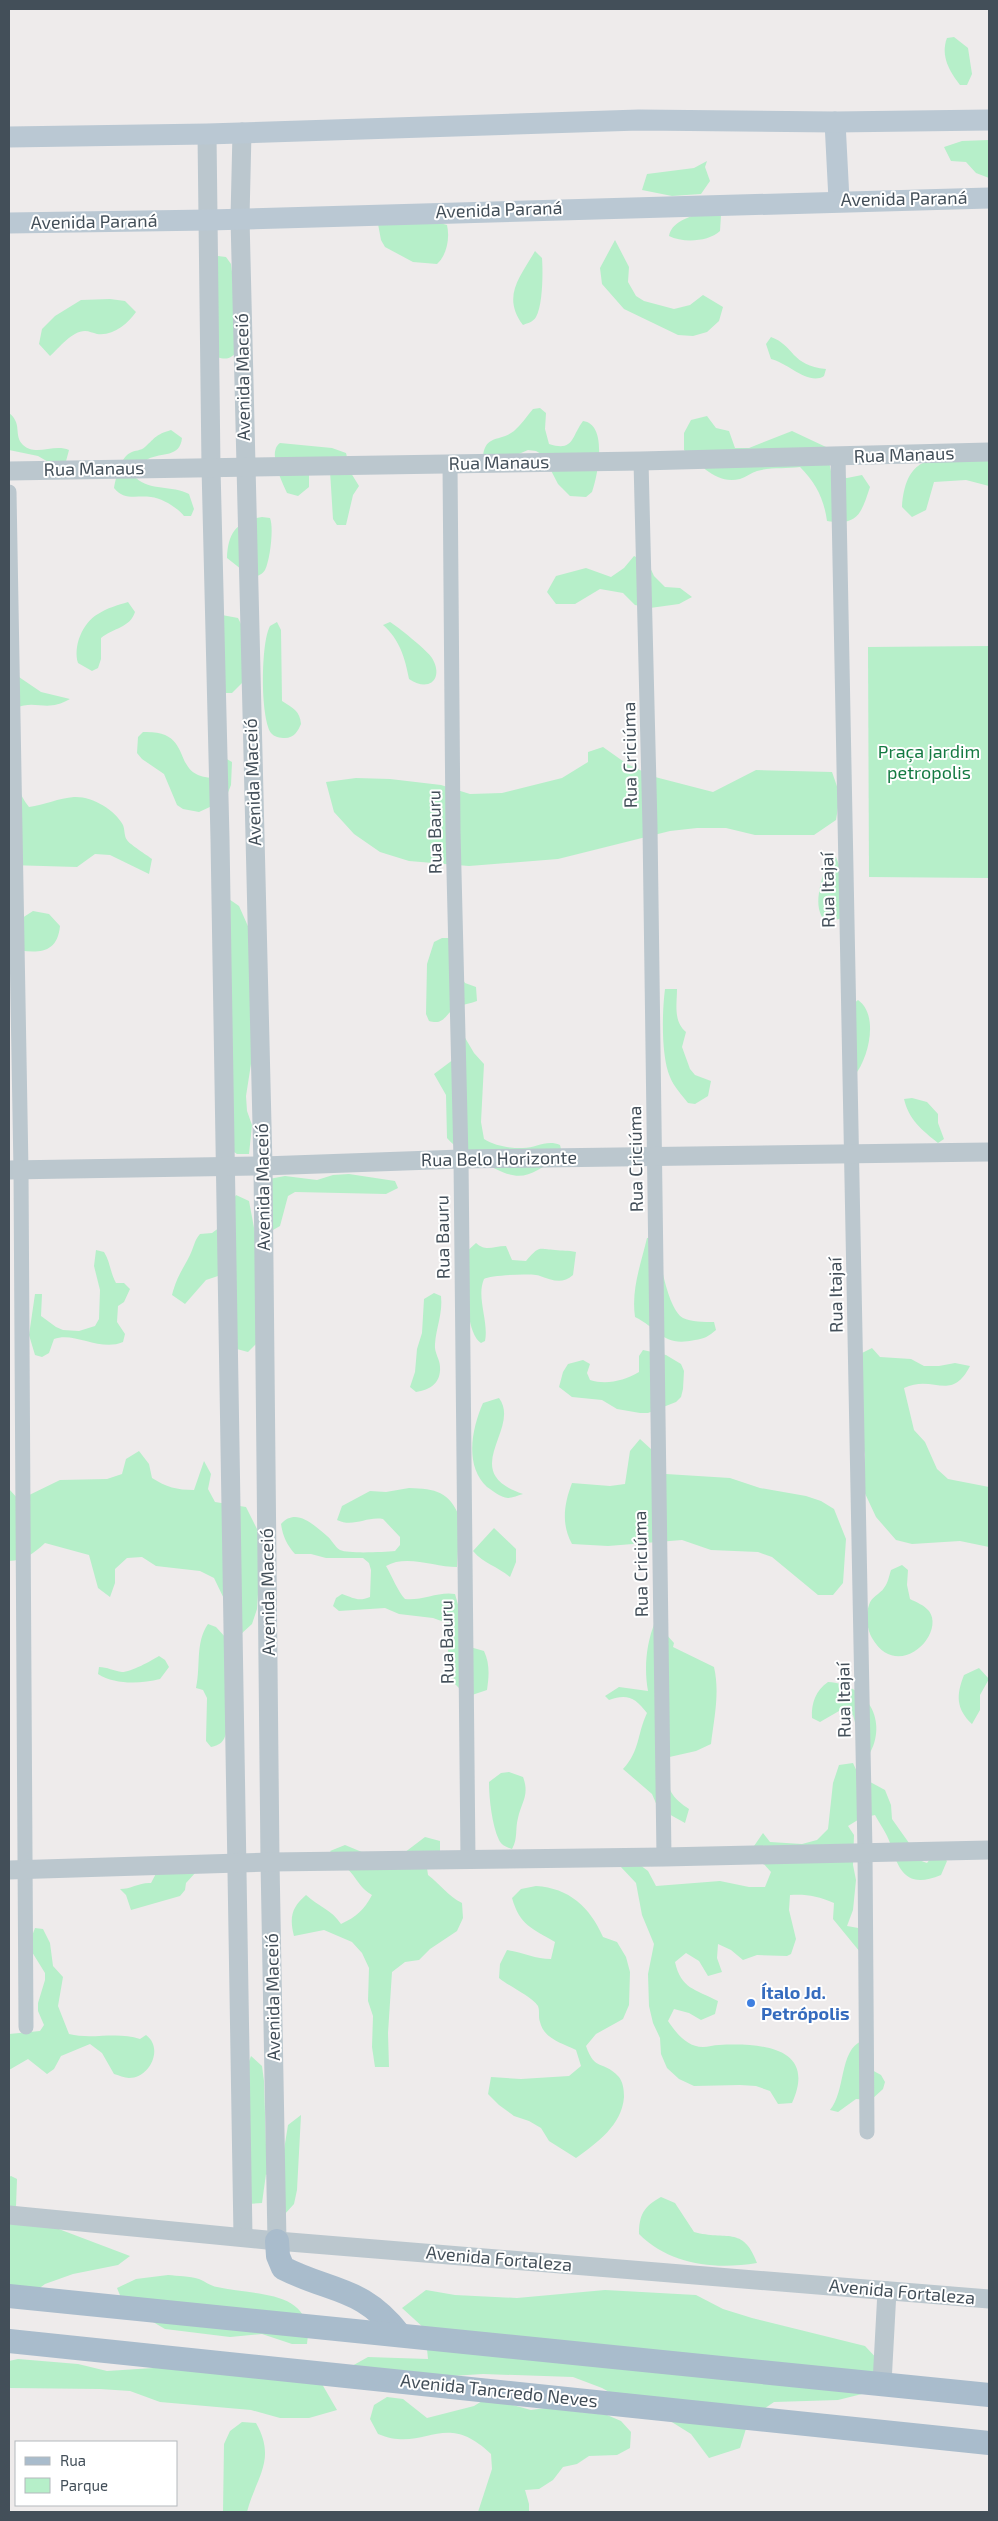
<svg xmlns="http://www.w3.org/2000/svg" width="998" height="2521" font-family="'Exo 2',sans-serif">
<style>
.green{fill:#b6efc9}
.lines{fill:none;stroke-linecap:round;stroke-linejoin:round}
.minor{stroke:#bbc7ce;stroke-width:15}
.tertiary{stroke:#bbc7ce;stroke-width:19}
.secondary{stroke:#bac8d3;stroke-width:21}
.primary{stroke:#a9bccc;stroke-width:24}
.shop-dot{fill:#3f7fe0;stroke:#fff;stroke-width:2}
.labels{text-anchor:middle;stroke-width:4;stroke-linejoin:round;paint-order:stroke}
.street-label{font-size:18px;fill:#434f59;stroke:#fff}
.park-label{font-size:18px;fill:#147a42;stroke:#fff}
.shop-label{font-size:18px;font-weight:bold;fill:#366cbe;stroke:#fff;text-anchor:start}
</style>
<rect width="100%" height="100%" fill="#eeebeb"/>
<g class="green">
<path d="M954,37L968,48L972,74L967,85H960C950,72 940,56 947,38Z"/>
<path d="M989,140V178L976,173L966,162L951,161L944,147L962,141Z"/>
<path d="M707,161L705,167L710,181L701,194L672,196L642,190L647,174L694,168Z"/>
<path d="M698,213L721,215L720,231C708,242 683,243 669,236C672,222 686,219 698,213Z"/>
<path d="M440,223L447,225C450,238 447,255 437,264L413,262L385,247L381,240L378,224Z"/>
<path d="M615,240L629,267L628,282L636,296L644,301L674,309L690,305L703,295L723,307L719,321L707,332L693,336L678,335L624,309L602,284L600,268Z"/>
<path d="M535,251L542,258C543,271 543,305 536,317C533,322 528,323 523,325C501,296 521,276 535,251Z"/>
<path d="M218,256L226,257L231,264L232,272L237,352C230,359 226,360 217,357L213,266Z"/>
<path d="M110,299L125,301L136,312C127,324 114,336 97,334C93,333 89,331 85,331C72,331 59,348 50,356L39,344L42,329L55,316L81,300Z"/>
<path d="M771,337C794,345 791,366 826,369L824,376C809,386 788,363 771,359L766,344Z"/>
<path d="M540,408L546,413L545,429L549,444C574,452 571,437 583,421C608,424 598,475 592,492L586,497L570,496L558,484L543,455L536,451L528,450L514,456L483,458C484,434 500,442 514,431C521,425 527,416 533,409Z"/>
<path d="M9,413C23,424 13,435 23,445C36,457 54,443 69,450L65,465L57,467L38,456L9,450Z"/>
<path d="M707,416L716,428L729,431L735,448H749L792,431L826,447L832,476L847,478L862,475L870,487C861,514 858,526 827,521C824,499 816,483 800,467C786,469 771,467 757,471C751,473 746,477 740,479C716,485 700,464 684,450V433L691,420Z"/>
<path d="M171,430L182,438C180,458 162,452 148,459C143,462 139,467 136,471V478C150,491 172,485 189,494L194,509L191,516H184C178,508 162,498 151,497C136,495 124,501 114,488C116,478 120,458 130,453C135,450 141,451 145,447C156,437 155,435 171,430Z"/>
<path d="M280,443L332,448L346,453L351,473L359,486L353,495L346,525H337L333,519L330,471H309V487L298,496L287,493C282,482 267,452 280,443Z"/>
<path d="M989,457V486L966,480L934,482L926,510L912,517L902,507C906,447 942,459 989,457Z"/>
<path d="M262,517L270,518C274,528 270,560 265,570C261,576 257,576 251,577L227,558C228,532 237,521 262,517Z"/>
<path d="M634,556L648,563L654,576L665,587L680,588L692,597L679,604L650,608L635,605L623,593L600,589L575,604H556L547,592L556,576L586,568L611,577L624,568Z"/>
<path d="M128,602L135,612C130,628 113,628 101,638V659L98,668L92,671L78,663C73,647 82,623 98,614C107,608 118,605 128,602Z"/>
<path d="M222,615L238,618L241,624L243,682L232,693H224Z"/>
<path d="M277,622L281,630L282,701C293,708 300,711 301,724C298,731 294,738 285,738C280,738 274,737 271,733C260,716 261,642 270,626Z"/>
<path d="M390,622C397,626 428,651 432,658C444,678 430,693 409,679C405,658 400,640 383,625Z"/>
<path d="M9,626L13,643L16,675L41,692L70,699C46,713 37,699 15,708C8,742 7,779 29,807C44,805 59,798 74,797C92,796 115,810 123,825C125,830 124,836 127,840C129,844 147,855 152,859L149,874L110,855L95,854L77,867L9,865Z"/>
<path d="M989,646V878L869,877L868,647Z"/>
<path d="M143,732C198,730 167,777 214,778L225,758L232,762L231,785L225,800L199,812L183,809L177,805L164,774L142,759L137,753L138,737Z"/>
<path d="M603,747L627,764L655,777L713,792L756,770L832,772L840,795L836,820L814,835H755L726,828H697L670,831L558,859L469,866L409,861L380,852L354,834L334,812L326,782L356,778L390,779L441,785L470,794L502,793L562,778L588,762V752Z"/>
<path d="M836,857L839,865L843,918L826,922C811,907 822,881 826,863Z"/>
<path d="M226,897L239,906L251,933V1064L246,1096L247,1111L252,1125L249,1154H237L227,1147Z"/>
<path d="M9,911L19,920L33,911L49,914L60,926C57,958 32,952 9,949Z"/>
<path d="M442,938H450L460,975L465,983L476,987L477,1001C470,1004 463,1004 457,1007C445,1013 445,1026 429,1021L426,1014L427,964L434,942Z"/>
<path d="M665,989H677C677,1004 673,1021 686,1032L682,1047L690,1069L695,1075L711,1081L708,1096L695,1104L688,1103C682,1095 674,1087 670,1077C661,1056 662,1012 665,989Z"/>
<path d="M858,1000C879,1015 869,1057 855,1075L852,1005Z"/>
<path d="M464,1036L474,1053L484,1064L481,1122L484,1139C495,1146 509,1148 521,1148C535,1149 546,1139 560,1145L562,1153C526,1181 519,1183 479,1160C468,1154 455,1148 447,1138L446,1095L434,1074L454,1059Z"/>
<path d="M912,1098L927,1102L938,1114V1123L944,1139L938,1143C922,1130 909,1120 904,1099Z"/>
<path d="M349,1174L395,1181L398,1188L386,1194L295,1192L288,1196L280,1226L273,1230L269,1179L285,1176L317,1180L333,1175Z"/>
<path d="M236,1195L249,1201L255,1233L259,1341L248,1352L233,1348L221,1275L206,1280L185,1304L172,1295C177,1276 182,1271 190,1255C194,1247 194,1241 200,1234L212,1233L224,1224L228,1209Z"/>
<path d="M656,1237C659,1255 667,1309 683,1318C691,1322 704,1322 714,1322L716,1330C709,1336 704,1339 695,1340C662,1347 661,1330 635,1317C631,1289 641,1264 647,1238Z"/>
<path d="M476,1243C486,1252 493,1246 506,1246L512,1260L526,1261C540,1245 538,1249 555,1250C562,1251 568,1250 576,1252L573,1275C562,1285 552,1280 540,1276C533,1273 490,1275 484,1279C476,1297 489,1322 485,1341L481,1343C464,1332 466,1273 465,1253Z"/>
<path d="M96,1250L104,1252C110,1261 110,1272 116,1283H124L130,1289L124,1302L118,1306L117,1322L125,1334L123,1342C100,1352 74,1331 54,1339L49,1353L42,1357L35,1355L29,1335L35,1294H42L41,1316L56,1327L63,1330L79,1331L95,1326L99,1319L100,1290L94,1266Z"/>
<path d="M434,1293L441,1296C443,1313 436,1328 435,1344C434,1353 440,1359 440,1367C441,1383 430,1390 416,1392L410,1387L415,1372L417,1349L422,1333L424,1299Z"/>
<path d="M872,1348L880,1357L911,1359L924,1366H939L955,1363L970,1366C951,1403 934,1374 904,1388L914,1430L925,1442L937,1469L948,1479L989,1487V1547L960,1541L912,1544L896,1540L876,1517L862,1487L865,1455L861,1438L858,1355Z"/>
<path d="M643,1350L666,1355L681,1364L684,1371L683,1389L681,1397L676,1402L648,1413H640L617,1409L602,1400L572,1397L559,1387L563,1372L568,1364L583,1360L590,1364L587,1373L590,1380C606,1385 624,1381 639,1372V1356Z"/>
<path d="M499,1398C522,1429 456,1472 523,1494C519,1495 512,1498 508,1498C500,1497 493,1491 487,1487C464,1466 472,1428 483,1403Z"/>
<path d="M640,1439L652,1450L666,1474L730,1478L760,1488L806,1496L821,1501L834,1509L846,1539L843,1583L833,1595H818L772,1557L758,1552L711,1550L682,1540L608,1546L572,1544C561,1524 564,1504 572,1483L610,1486L625,1484L630,1451Z"/>
<path d="M139,1451L149,1464L152,1478C166,1487 177,1490 194,1490L204,1461L211,1474L208,1489L215,1502L246,1507L259,1533L260,1563L257,1609L252,1624L241,1634L214,1578L200,1571L156,1566L142,1557L127,1558L115,1569V1583L110,1597L98,1588L89,1555L45,1543C33,1554 25,1560 9,1561V1489L19,1500L60,1480L107,1479L122,1474L126,1459Z"/>
<path d="M409,1488C436,1489 449,1491 460,1518L457,1567C435,1567 406,1554 386,1566C392,1576 398,1592 405,1599C422,1601 439,1591 455,1594L470,1647L484,1651C490,1664 489,1676 487,1690L472,1695L459,1688L454,1683L452,1658L448,1651L447,1623L433,1618L399,1614L385,1608L339,1611L333,1606L336,1598L342,1594C354,1598 358,1602 370,1597L371,1570L369,1563L363,1558H326L311,1554H295C287,1545 283,1537 281,1524C296,1507 314,1525 327,1536C332,1540 334,1546 340,1550C349,1554 384,1552 395,1551L400,1545V1537L383,1519C366,1516 354,1528 337,1520L342,1506L370,1491L386,1492Z"/>
<path d="M494,1528L516,1549V1562L510,1577C497,1566 484,1564 473,1551Z"/>
<path d="M902,1565L908,1570L907,1585L910,1599C916,1602 924,1605 929,1611C946,1634 898,1683 872,1638C867,1629 865,1615 869,1605C871,1597 880,1594 884,1588C888,1583 889,1576 891,1570Z"/>
<path d="M655,1622L674,1643L673,1647L714,1667C720,1693 714,1718 711,1744L696,1751L665,1758C667,1784 666,1794 689,1809L685,1823L658,1808L652,1794L623,1769C640,1751 637,1734 647,1713C636,1698 627,1693 609,1700L605,1696L619,1687L648,1691C644,1669 646,1644 655,1622Z"/>
<path d="M208,1624L216,1627L226,1638V1733C224,1742 220,1745 211,1747L206,1741L207,1698L203,1690L196,1688C201,1665 195,1643 208,1624Z"/>
<path d="M159,1656L165,1660L169,1667L160,1679C141,1684 115,1685 98,1674L99,1667C107,1667 114,1671 122,1672C131,1672 151,1661 159,1656Z"/>
<path d="M979,1668L989,1679L980,1695V1710L972,1724C956,1709 956,1695 964,1675Z"/>
<path d="M828,1682C867,1684 889,1721 869,1755L857,1730L853,1715L847,1710L839,1711L820,1722L812,1718C811,1703 816,1690 828,1682Z"/>
<path d="M853,1763L859,1776L885,1790L891,1805L892,1819L909,1843L913,1858L927,1863L937,1850L947,1861L941,1875C907,1889 899,1872 890,1843C887,1834 880,1824 875,1815L861,1818L848,1826L854,1835L853,1865L856,1880L853,1910L847,1926L864,1929L860,1952L833,1919L834,1903C818,1896 806,1894 790,1895L789,1910L796,1939L791,1954L787,1956L757,1955L743,1960L731,1950L718,1944L717,1958L722,1972L708,1976L699,1961L686,1953L675,1962C681,1989 695,1989 718,2001L715,2014L701,2020L689,2013L674,2009L668,2021C676,2033 687,2047 703,2047C708,2047 714,2045 719,2045C759,2043 818,2046 792,2103L778,2104L770,2091L756,2086L740,2085L694,2086L679,2079L667,2068L661,2054L660,2038L653,2023L649,2006L648,1974L654,1944L642,1915L636,1883L620,1866L640,1865L648,1871L656,1886L720,1881L749,1887H765L771,1872L761,1861L754,1846L763,1833L770,1842L802,1844L817,1840L828,1829L833,1783L839,1765Z"/>
<path d="M509,1772L523,1777C530,1795 521,1803 518,1818C515,1829 518,1839 512,1849C507,1847 502,1846 499,1840C492,1825 489,1799 489,1782L501,1773Z"/>
<path d="M425,1837L440,1841V1857L426,1861L428,1875C440,1884 448,1896 462,1903L463,1918L457,1931L430,1949L419,1960L405,1962L392,1972L388,2033L389,2067H375L372,2047L373,2016L368,2001L369,1968L362,1953L352,1942L324,1930L294,1936C289,1917 292,1907 306,1895C319,1907 331,1909 341,1924C356,1917 364,1910 372,1895C362,1889 359,1883 353,1875C346,1866 337,1860 330,1851L345,1845L386,1862L400,1856Z"/>
<path d="M159,1868L196,1872L186,1883L185,1890L180,1896L131,1910L126,1895L120,1889C131,1889 140,1882 151,1883Z"/>
<path d="M536,1886C569,1888 590,1907 603,1937L617,1942L626,1957L630,1972L629,2005L623,2019L596,2034L586,2046C595,2072 603,2060 618,2076C623,2081 624,2090 624,2097C622,2125 597,2143 576,2158L549,2141L541,2128L529,2121L514,2116L499,2105L488,2094L491,2077L521,2079L569,2076L581,2066L576,2050C562,2043 544,2039 540,2022C538,2017 540,2011 538,2006C531,1996 510,1987 499,1978L500,1964L507,1950C522,1952 536,1959 551,1959L555,1942C532,1928 520,1926 512,1898L521,1889Z"/>
<path d="M35,1928L43,1929L50,1943L53,1966L63,1977L58,2006L69,2034C92,2040 117,2031 140,2039L146,2035C164,2048 150,2078 129,2078C125,2078 118,2075 114,2074L102,2053L90,2044L61,2056L54,2069L47,2074L28,2059L9,2070V2034L40,2031L44,2025L38,2011V2003L45,1980V1973L32,1952V1936Z"/>
<path d="M862,2041L870,2069L881,2075L885,2082L883,2089L871,2100L856,2099L838,2112L830,2110C846,2091 839,2050 862,2041Z"/>
<path d="M251,2056L262,2066L264,2081L266,2145L268,2160L283,2156L288,2125L301,2115L297,2190L294,2204L284,2215L274,2186L266,2174L262,2203L247,2204L245,2072Z"/>
<path d="M11,2176L17,2179L16,2206L9,2208V2177Z"/>
<path d="M661,2197L675,2203L694,2232C726,2241 743,2225 757,2263C715,2270 670,2265 639,2234C639,2215 644,2206 661,2197Z"/>
<path d="M9,2224L56,2228L130,2256L118,2265L73,2274L45,2284L33,2293H9Z"/>
<path d="M168,2275C178,2276 189,2276 199,2279C205,2281 210,2286 217,2287C254,2296 315,2288 307,2344H292L262,2334L230,2337L165,2329L124,2305L117,2288L136,2279Z"/>
<path d="M426,2290L455,2295L517,2298L605,2290L696,2295L723,2309L752,2318L865,2346L881,2363L870,2392L838,2400L774,2402L749,2419L740,2448L709,2458L691,2434L667,2419L636,2407L602,2388L573,2377L483,2374L436,2377L343,2371L368,2357L428,2359L425,2329L402,2308Z"/>
<path d="M18,2359L78,2364L107,2371L169,2367L322,2384L337,2410L309,2418H280L251,2410L160,2402L130,2391L100,2389L9,2388V2361Z"/>
<path d="M387,2397L403,2399L427,2418L474,2406L487,2398L531,2410L546,2408L607,2415L621,2421L631,2432L630,2448L617,2455L589,2456L577,2464L563,2467L553,2480L539,2489L525,2490L529,2504V2512H478L492,2469L491,2454C443,2408 426,2454 378,2434L370,2419L374,2405Z"/>
<path d="M242,2422L256,2423C277,2460 256,2477 247,2512H223L224,2444L230,2431Z"/>
</g>
<g class="lines">
<g class="minor">
<path d="M838,457L865,1851L867,2132"/>
<path d="M641,461L650,827L664,1857"/>
<path d="M450,464L453,831L461,1159L468,1860"/>
<path d="M9,492L21,1170L26,2027"/>
</g>
<g class="tertiary">
<path d="M242,132L240,218L263,1166L270,1862L277,2241"/>
<path d="M207,134L211,467L220,839L243,2236"/>
<path d="M9,471L641,461L989,452"/>
<path d="M9,1170L263,1166L461,1159L989,1152"/>
<path d="M9,1870L270,1862L664,1857L989,1850"/>
<path d="M9,2215L277,2241L989,2299"/>
<path d="M882,2383L887,2291"/>
</g>
<g class="secondary">
<path d="M835,122L839,200"/>
<path d="M9,137L207,134L639,120L835,122L989,120"/>
<path d="M9,223L209,220L989,198"/>
</g>
<g class="primary">
<path d="M277,2241L278,2256L283,2268C332,2293 362,2286 400,2335"/>
<path d="M9,2296L989,2395"/>
<path d="M9,2341L989,2443"/>
</g>
</g>
<circle class="shop-dot" cx="751" cy="2003" r="5"/>
<g class="labels">
<g class="street-label">
<text transform="translate(904 199) rotate(-1)" y="6">Avenida Paraná</text>
<text transform="translate(499 210) rotate(-2)" y="6">Avenida Paraná</text>
<text transform="translate(94 222) rotate(-1)" y="6">Avenida Paraná</text>
<text transform="translate(243 377) rotate(-91)" y="6">Avenida Maceió</text>
<text transform="translate(904 455) rotate(-2)" y="6">Rua Manaus</text>
<text transform="translate(499 463) rotate(-1)" y="6">Rua Manaus</text>
<text transform="translate(94 469) rotate(-1)" y="6">Rua Manaus</text>
<text transform="translate(630 755) rotate(-91)" y="6">Rua Criciúma</text>
<text transform="translate(253 782) rotate(-92)" y="6">Avenida Maceió</text>
<text transform="translate(435 832) rotate(-91)" y="6">Rua Bauru</text>
<text transform="translate(828 890) rotate(-91)" y="6">Rua Itajaí</text>
<text transform="translate(499 1159) rotate(-1)" y="6">Rua Belo Horizonte</text>
<text transform="translate(636 1159) rotate(-91)" y="6">Rua Criciúma</text>
<text transform="translate(263 1187) rotate(-91)" y="6">Avenida Maceió</text>
<text transform="translate(443 1237) rotate(-91)" y="6">Rua Bauru</text>
<text transform="translate(836 1295) rotate(-91)" y="6">Rua Itajaí</text>
<text transform="translate(641 1564) rotate(-91)" y="6">Rua Criciúma</text>
<text transform="translate(268 1592) rotate(-91)" y="6">Avenida Maceió</text>
<text transform="translate(447 1642) rotate(-91)" y="6">Rua Bauru</text>
<text transform="translate(844 1700) rotate(-91)" y="6">Rua Itajaí</text>
<text transform="translate(273 1997) rotate(-91)" y="6">Avenida Maceió</text>
<text transform="translate(499 2259) rotate(5)" y="6">Avenida Fortaleza</text>
<text transform="translate(902 2292) rotate(5)" y="6">Avenida Fortaleza</text>
<text transform="translate(499 2391) rotate(6)" y="6">Avenida Tancredo Neves</text>
</g>
<g class="park-label">
<text x="929" y="758">Praça jardim<tspan x="929" dy="21">petropolis</tspan></text>
</g>
<g class="shop-label">
<text x="761" y="1999">Ítalo Jd.<tspan x="761" dy="21">Petrópolis</tspan></text>
</g>
</g>
<rect width="998" height="2521" fill="none" stroke="#434f59" stroke-width="20"/>
<rect x="15" y="2441" width="162" height="65" fill="#ffffff" stroke="#b4b9bd"/>
<rect x="25" y="2457" width="25" height="8" fill="#a9bccc" stroke="#b4b9bd"/>
<text x="60" y="2466" font-size="15" fill="#434f59">Rua</text>
<rect x="25" y="2478" width="25" height="15" fill="#b6efc9" stroke="#b4b9bd"/>
<text x="60" y="2491" font-size="15" fill="#434f59">Parque</text>
</svg>
